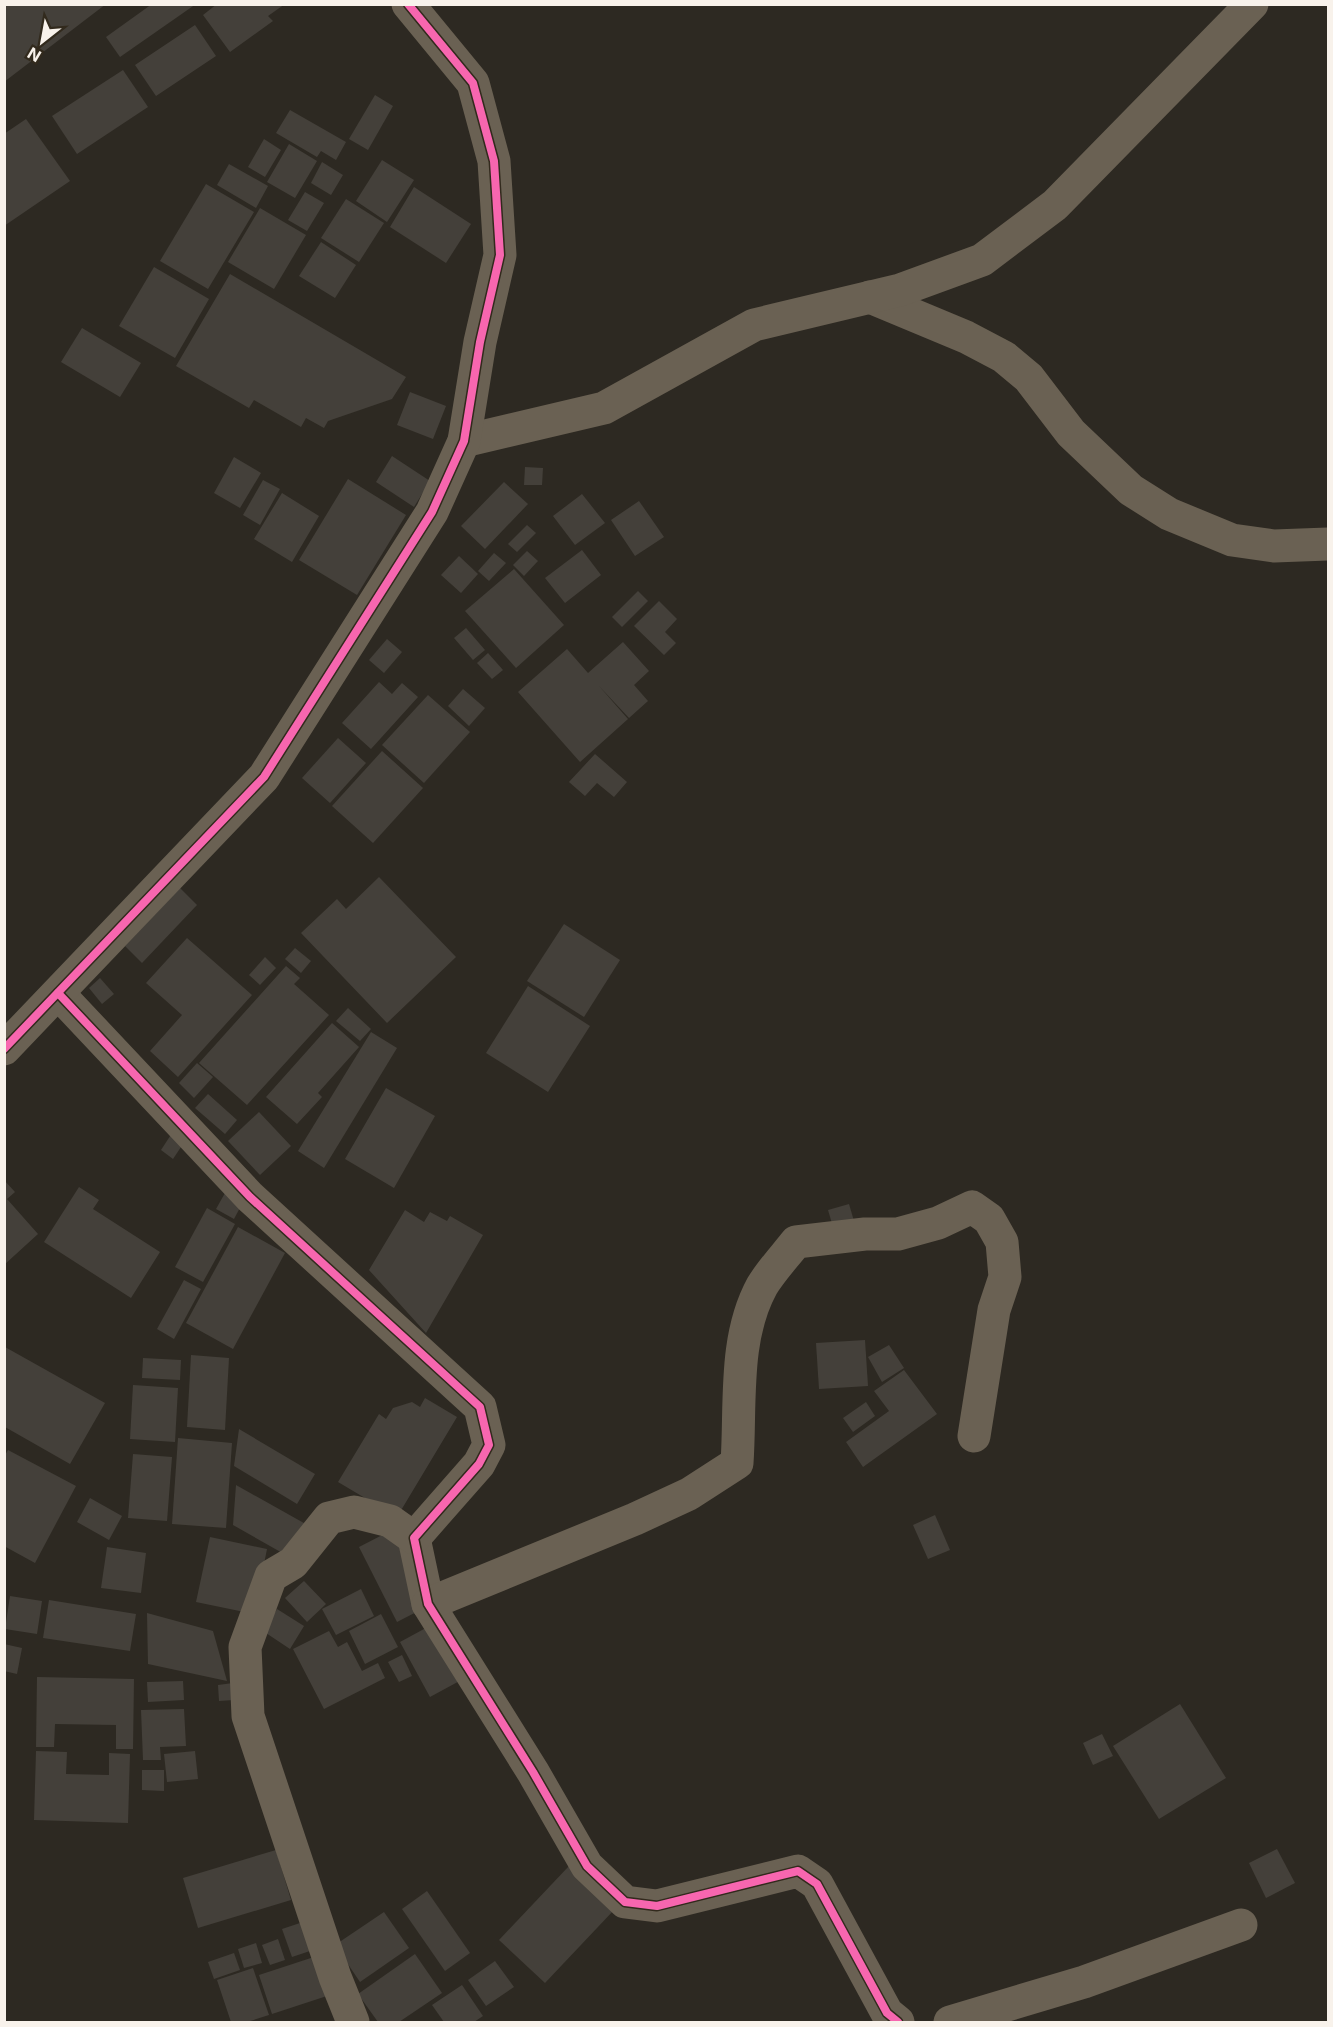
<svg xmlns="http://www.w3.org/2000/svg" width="1333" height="2027" font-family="Inter,sans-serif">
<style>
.building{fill:#44403a}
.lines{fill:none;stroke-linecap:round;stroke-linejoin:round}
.minor{stroke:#6a6153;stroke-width:33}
.cycleway-casing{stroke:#322a1d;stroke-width:11}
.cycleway{stroke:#f766af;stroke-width:8}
</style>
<rect width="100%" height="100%" fill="#2d2922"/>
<g class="building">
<path d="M4,4H106L4,82Z"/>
<path d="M152,4H196L120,57L106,37Z"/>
<path d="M217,4H285L268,16L273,21L230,52L203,15Z"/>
<path d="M195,25L216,56L156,96L135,65Z"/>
<path d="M123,70L148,107L77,154L52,116Z"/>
<path d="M375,95L393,106L368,150L349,139Z"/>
<path d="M290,110L346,142L336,160L321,151L317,157L276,133Z"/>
<path d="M26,119L70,181L4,226V134Z"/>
<path d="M264,139L281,150L265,177L248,167Z"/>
<path d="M289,144L317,161L295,198L267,182Z"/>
<path d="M382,160L414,180L387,222L356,201Z"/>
<path d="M322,162L343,175L331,195L311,183Z"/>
<path d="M229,164L268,186L256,208L217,185Z"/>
<path d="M206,184L254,212L208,289L160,261Z"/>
<path d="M414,187L471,224L446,263L390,227Z"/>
<path d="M305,192L324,203L307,231L288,220Z"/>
<path d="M346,199L384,223L359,262L321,238Z"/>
<path d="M260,208L306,235L274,289L228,262Z"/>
<path d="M321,242L356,265L335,298L299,276Z"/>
<path d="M154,267L209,299L175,358L119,326Z"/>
<path d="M230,274L406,377L392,399L328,421L324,428L306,418L301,427L254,400L249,408L176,366Z"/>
<path d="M82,328L141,363L120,397L61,362Z"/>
<path d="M410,392L446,406L433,439L397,425Z"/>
<path d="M392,456L430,481L414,507L376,482Z"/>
<path d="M234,457L261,473L240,508L214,493Z"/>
<path d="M525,467L543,468L542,485H524Z"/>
<path d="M348,479L406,515L357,595L299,560Z"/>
<path d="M263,480L280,489L260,525L243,515Z"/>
<path d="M504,482L528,504L485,549L461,526Z"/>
<path d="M282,493L319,516L292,562L254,539Z"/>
<path d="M582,494L605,523L575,545L553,516Z"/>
<path d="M639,501L664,537L635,556L611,520Z"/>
<path d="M527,525L536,533L517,552L508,544Z"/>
<path d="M582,550L601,575L565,603L545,578Z"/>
<path d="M527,551L538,561L524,576L513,565Z"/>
<path d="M494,553L506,563L489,581L478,571Z"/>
<path d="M459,556L478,574L461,593L441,575Z"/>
<path d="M514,569L564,625L516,668L465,611Z"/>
<path d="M638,591L648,601L622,627L612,617Z"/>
<path d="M659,601L677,619L665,632L676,643L664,655L634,626Z"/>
<path d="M466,628L485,650L473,660L454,638Z"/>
<path d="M387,639L402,652L384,673L369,660Z"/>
<path d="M623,642L649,671L634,685L648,701L629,718L599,686L628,719L580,762L518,692L567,649L588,673Z"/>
<path d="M488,653L503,670L492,679L477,663Z"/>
<path d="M379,682L392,694L402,683L418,697L371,749L342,723Z"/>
<path d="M463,689L485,708L469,726L448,706Z"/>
<path d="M428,695L470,732L424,783L382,745Z"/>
<path d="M338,738L366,763L330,803L302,778Z"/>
<path d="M382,751L423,788L373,843L332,806Z"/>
<path d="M595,754L627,782L614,797L597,783L585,796L569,782Z"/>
<path d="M379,877L456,957L387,1023L301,933L337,899L346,909Z"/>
<path d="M180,888L197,905L142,963L125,946Z"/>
<path d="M564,924L620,960L584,1017L527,981Z"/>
<path d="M187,938L252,995L178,1077L150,1051L182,1015L146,983Z"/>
<path d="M295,948L311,961L301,973L285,959Z"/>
<path d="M265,957L276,968L260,985L249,975Z"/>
<path d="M286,966L300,978L294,984L329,1015L247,1105L199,1063Z"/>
<path d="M100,978L114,994L102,1004L89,988Z"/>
<path d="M528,986L590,1026L548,1092L486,1053Z"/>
<path d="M348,1008L371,1029L360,1041L336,1021Z"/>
<path d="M332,1023L359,1047L318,1093L322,1097L297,1124L266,1097Z"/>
<path d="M371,1032L397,1048L324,1168L298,1151Z"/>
<path d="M197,1063L213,1077L194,1098L179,1083Z"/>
<path d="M386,1088L435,1116L394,1188L345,1159Z"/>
<path d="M208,1094L237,1120L225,1134L195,1108Z"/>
<path d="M259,1112L291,1146L260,1175L228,1141Z"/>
<path d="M176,1127L189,1135L173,1159L161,1150Z"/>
<path d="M4,1180L15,1192L7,1199L38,1234L4,1265Z"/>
<path d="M79,1187L99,1200L93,1209L160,1252L131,1298L44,1242Z"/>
<path d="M225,1193L243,1202L234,1219L216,1209Z"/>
<path d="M849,1204L854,1221L833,1227L828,1210Z"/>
<path d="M207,1208L235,1224L203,1282L175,1267Z"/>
<path d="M405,1210L424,1222L430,1212L447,1221L450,1216L483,1235L426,1333L369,1270Z"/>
<path d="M238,1227L285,1253L233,1349L186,1323Z"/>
<path d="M184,1280L201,1289L174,1339L157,1329Z"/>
<path d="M865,1340L868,1386L819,1389L816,1343Z"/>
<path d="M889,1345L904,1368L882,1382L868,1357Z"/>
<path d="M5,1347L105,1403L70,1464L5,1427Z"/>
<path d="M191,1355L229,1358L225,1430L187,1427Z"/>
<path d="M143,1358L181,1360L180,1380L142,1378Z"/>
<path d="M904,1370L937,1414L863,1467L846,1442L889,1411L874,1391Z"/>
<path d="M133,1385L178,1388L175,1442L130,1439Z"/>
<path d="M425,1398L457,1417L397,1517L338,1482L379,1414L386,1419L393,1408L412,1402L420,1407Z"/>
<path d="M866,1402L875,1416L853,1432L843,1418Z"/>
<path d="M239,1429L315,1474L297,1504L234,1466Z"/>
<path d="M178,1438L232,1443L226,1528L172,1524Z"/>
<path d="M8,1450L76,1486L35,1563L4,1546V1457Z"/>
<path d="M133,1454L172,1457L167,1521L128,1518Z"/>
<path d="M236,1485L311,1527L293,1559L233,1525Z"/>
<path d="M90,1498L122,1516L109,1540L77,1522Z"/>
<path d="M935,1515L950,1550L928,1559L913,1525Z"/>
<path d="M394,1529L432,1604L397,1622L359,1547Z"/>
<path d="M210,1537L267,1549L254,1614L196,1602Z"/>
<path d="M107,1547L146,1553L141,1593L101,1588Z"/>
<path d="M304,1581L326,1604L307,1622L285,1598Z"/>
<path d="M361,1589L374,1616L336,1635L322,1609Z"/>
<path d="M10,1596L42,1601L37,1634L5,1629Z"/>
<path d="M49,1600L136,1614L130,1651L43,1638Z"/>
<path d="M277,1609L304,1626L290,1649L263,1631Z"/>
<path d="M147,1613L213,1631L227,1681L148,1664Z"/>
<path d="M381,1614L398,1647L365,1664L349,1631Z"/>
<path d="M435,1623L465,1678L430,1697L400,1642Z"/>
<path d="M329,1631L338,1647L347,1642L362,1671L378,1663L385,1678L324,1709L293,1649Z"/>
<path d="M4,1644L22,1648L17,1674L4,1671Z"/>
<path d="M402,1655L412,1676L399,1682L388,1662Z"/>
<path d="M37,1677L134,1679L133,1749H116V1725L55,1724L54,1747H36Z"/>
<path d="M183,1681L184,1700L148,1702L147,1682Z"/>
<path d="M233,1683L234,1700L219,1701L218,1685Z"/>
<path d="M1180,1704L1226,1778L1159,1819L1113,1746Z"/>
<path d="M184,1709L186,1746L160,1747L161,1760H143L141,1710Z"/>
<path d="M1102,1734L1113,1756L1093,1765L1083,1743Z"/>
<path d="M36,1751L67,1752L66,1774L109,1775V1753L130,1754L128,1823L34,1820Z"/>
<path d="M195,1751L198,1779L167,1782L164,1754Z"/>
<path d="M142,1770H164V1791L142,1790Z"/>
<path d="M1277,1849L1295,1883L1266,1898L1249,1863Z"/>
<path d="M276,1850L291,1900L198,1928L183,1878Z"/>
<path d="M569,1866L614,1910L545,1983L499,1940Z"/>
<path d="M427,1891L470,1953L445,1971L402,1909Z"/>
<path d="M384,1912L409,1948L360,1982L335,1945Z"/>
<path d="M306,1921L316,1949L292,1957L282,1929Z"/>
<path d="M278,1939L285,1960L270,1965L262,1945Z"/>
<path d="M256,1943L262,1963L244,1968L238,1949Z"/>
<path d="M234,1953L240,1970L214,1979L208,1962Z"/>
<path d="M415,1954L442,1993L399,2022H378L358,1994Z"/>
<path d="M320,1955L333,1994L272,2014L259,1975Z"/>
<path d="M495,1961L514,1987L486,2006L468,1980Z"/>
<path d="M253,1968L269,2015L247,2022H231L217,1980Z"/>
<path d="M462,1985L483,2016L474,2022H444L432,2005Z"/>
</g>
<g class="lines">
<g class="minor">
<path d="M870,297L966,337L1004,357L1029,378L1071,433L1131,490L1169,514L1232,540L1274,546L1328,544"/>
<path d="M464,441L604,408L754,325L900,290L982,260L1055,205L1252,4"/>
<path d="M58,993L250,1197L480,1407L489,1445L479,1464L414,1538L428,1604L533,1772L587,1866L625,1902L657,1906L798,1871L817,1884L887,2013L898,2022"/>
<path d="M4,1049L264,777L432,512L464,441L480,342L500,255L494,161L473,83L408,4"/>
<path d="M428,1604L635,1519L689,1494L737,1463C741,1406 733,1339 762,1286C771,1271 785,1256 796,1242L865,1234H898L938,1223L972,1207L989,1219L1002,1242L1005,1277L994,1310L974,1436"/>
<path d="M353,2022L335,1977L248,1716L245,1647L271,1576L293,1563L329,1518L354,1512L390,1521L414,1538"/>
<path d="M950,2022L1084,1982L1241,1925"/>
</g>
<defs>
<g id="cycleway">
<path d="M58,993L250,1197L480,1407L489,1445L479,1464L414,1538L428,1604L533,1772L587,1866L625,1902L657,1906L798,1871L817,1884L887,2013L898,2022"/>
<path d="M4,1049L264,777L432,512L464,441L480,342L500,255L494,161L473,83L408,4"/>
</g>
</defs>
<use href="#cycleway" class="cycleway-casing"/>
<use href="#cycleway" class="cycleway"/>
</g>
<rect width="1333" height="2027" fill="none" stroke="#f8f2eb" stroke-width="12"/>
<g transform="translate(42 42) rotate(211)" stroke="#322a1d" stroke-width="4.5" paint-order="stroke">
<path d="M0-4.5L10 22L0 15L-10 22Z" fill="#f8f2eb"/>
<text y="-9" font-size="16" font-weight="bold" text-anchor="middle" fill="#f8f2eb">N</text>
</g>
</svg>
